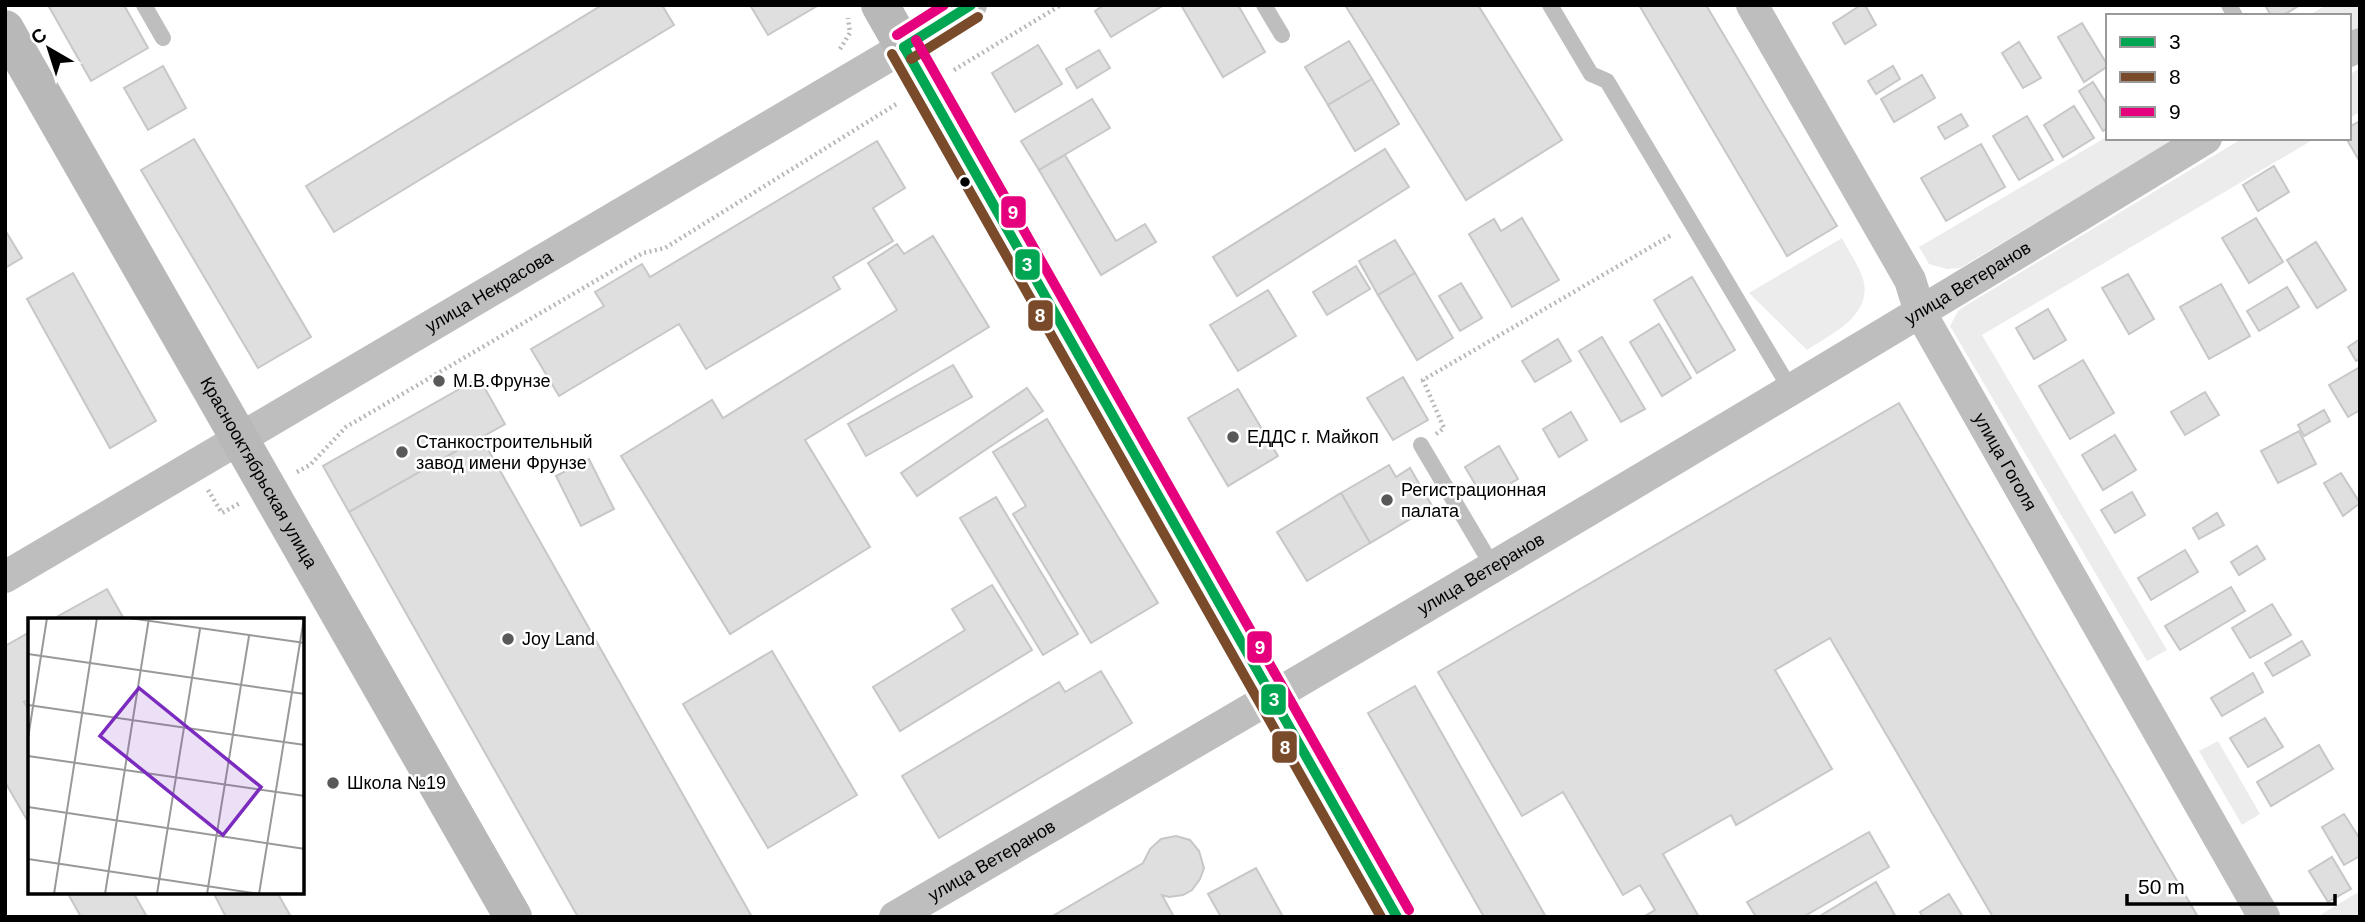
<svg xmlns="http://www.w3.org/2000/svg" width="2365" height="922" font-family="Arial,sans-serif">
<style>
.green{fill:#ececec}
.building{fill:#dfdfdf;stroke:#c7c7c7;stroke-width:2}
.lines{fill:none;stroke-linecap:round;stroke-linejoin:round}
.path{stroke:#b9b9b9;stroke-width:4.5;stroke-dasharray:2 3.5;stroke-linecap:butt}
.lane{stroke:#bebebe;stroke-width:16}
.street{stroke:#bebebe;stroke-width:32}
.secondary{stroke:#b8b8b8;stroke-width:38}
.bus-1-casing{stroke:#fff;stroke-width:16}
.bus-2-casing{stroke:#fff;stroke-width:16}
.bus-3-casing{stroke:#fff;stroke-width:16}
.bus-1{stroke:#00a651;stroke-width:10}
.bus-2{stroke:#7a4b2a;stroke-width:10}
.bus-3{stroke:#e5007d;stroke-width:10}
.bus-dot{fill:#000;stroke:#fff;stroke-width:2.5}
.poi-dot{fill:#595959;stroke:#fff;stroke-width:2.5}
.labels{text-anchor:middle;stroke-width:5;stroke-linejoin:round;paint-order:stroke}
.street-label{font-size:18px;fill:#000;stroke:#fff}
.poi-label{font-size:18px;fill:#000;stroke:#fff;text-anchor:start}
.inset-road{fill:none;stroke:#999;stroke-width:2}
.view{fill:#7b2cbf;fill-opacity:0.15;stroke:#7b2cbf;stroke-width:3.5}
.inset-edge{fill:none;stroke:#000;stroke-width:3.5}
.line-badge{stroke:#fff;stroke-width:2.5}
.badge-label{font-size:19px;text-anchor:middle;font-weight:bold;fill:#fff}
</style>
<rect width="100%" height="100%" fill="#fff"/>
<g class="green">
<path d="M2326,5H2360V29L2349,35V16H2308Z"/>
<path d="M2360,68V112L2349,118V75Z"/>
<path d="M2108,136V138H2178L1960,268L1947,269L1929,264L1919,247Z"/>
<path d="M2243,138H2316L1982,335L2167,650L2147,661L1950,326L1958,311L1965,306Z"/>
<path d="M1842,238C1848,250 1862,271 1864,283C1870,317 1830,335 1807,350L1749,293Z"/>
<path d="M2218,741L2260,814L2242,825L2199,751Z"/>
<path d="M2360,891V917H2317Z"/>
</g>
<g class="building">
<path d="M48,5H124L148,48L91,81Z"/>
<path d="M602,5H662L674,25L334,232L306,186Z"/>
<path d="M750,5H816L817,6L768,35Z"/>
<path d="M1104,5H1164L1111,37L1095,11Z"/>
<path d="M1181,5H1238L1265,52L1223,77Z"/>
<path d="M1345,5H1478L1562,140L1466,200Z"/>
<path d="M1639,5H1706L1837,226L1787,256Z"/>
<path d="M1861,5H1865L1876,25L1845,44L1833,23Z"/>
<path d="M2265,5H2300L2282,16H2271Z"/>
<path d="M2082,23L2108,66L2084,82L2058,37Z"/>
<path d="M1349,41L1372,79L1328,105L1305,67Z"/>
<path d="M2019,42L2041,78L2023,88L2002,53Z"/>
<path d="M1038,45L1062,84L1015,112L992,73Z"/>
<path d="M1099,50L1110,68L1077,88L1066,69Z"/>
<path d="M163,66L186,108L148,130L124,88Z"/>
<path d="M1893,66L1900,79L1876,94L1868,81Z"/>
<path d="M1922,75L1935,98L1894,122L1881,99Z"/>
<path d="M1372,79L1399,124L1355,151L1328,105Z"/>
<path d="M2093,82L2108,106V128L2103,131L2079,91Z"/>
<path d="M1092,99L1110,128L1039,170L1021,141Z"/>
<path d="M2074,106L2094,138L2063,157L2044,125Z"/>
<path d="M1961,114L1968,126L1945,139L1938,127Z"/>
<path d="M2027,116L2053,160L2019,180L1993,136Z"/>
<path d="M2360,121V162L2346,138H2349V127Z"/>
<path d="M194,139L311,337L258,368L141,170Z"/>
<path d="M877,141L905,188L873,208L893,241L833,277L840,289L706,369L679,324L559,396L531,349L604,306L595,292L642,264L650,277Z"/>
<path d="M1981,144L2005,187L1946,221L1921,178Z"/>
<path d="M1385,149L1409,187L1237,296L1213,257Z"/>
<path d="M1065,155L1116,241L1145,224L1156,242L1101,275L1039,170Z"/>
<path d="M2274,166L2289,192L2258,211L2243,185Z"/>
<path d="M1522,218L1559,280L1512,307L1469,234L1494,219L1501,231Z"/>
<path d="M2256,218L2283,262L2249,283L2222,238Z"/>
<path d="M5,230L22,258L5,268Z"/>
<path d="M933,236L989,327L805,440L870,547L730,634L621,456L712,400L723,418L897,310L868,263L897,244L904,254Z"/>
<path d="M1395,240L1415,273L1378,295L1359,261Z"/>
<path d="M2316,242L2346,290L2317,308L2287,260Z"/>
<path d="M1356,266L1370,289L1327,315L1313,292Z"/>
<path d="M73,273L156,421L110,448L27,299Z"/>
<path d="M1415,273L1453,338L1417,360L1378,295Z"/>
<path d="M2128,274L2154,319L2129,334L2102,288Z"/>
<path d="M1692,277L1735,350L1697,373L1654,300Z"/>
<path d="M1461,283L1482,318L1460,331L1439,296Z"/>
<path d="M2221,284L2250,336L2209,359L2180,307Z"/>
<path d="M2287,287L2299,307L2259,331L2247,311Z"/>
<path d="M1268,290L1296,336L1238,371L1210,325Z"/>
<path d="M2048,309L2066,340L2034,359L2016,328Z"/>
<path d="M1659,324L1691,378L1662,396L1630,342Z"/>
<path d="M1602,337L1645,409L1621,422L1579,351Z"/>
<path d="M1558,339L1571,361L1535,382L1522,361Z"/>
<path d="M2360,339V359L2356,361L2348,347Z"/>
<path d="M2083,360L2114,413L2070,439L2039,386Z"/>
<path d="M953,365L972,397L866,456L848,424Z"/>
<path d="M2360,367V410L2348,417L2329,385Z"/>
<path d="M1403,377L1428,420L1393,440L1367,398Z"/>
<path d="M479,378L505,424L349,512L323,466Z"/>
<path d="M1027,388L1043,411L917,496L901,473Z"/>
<path d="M1238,389L1278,456L1228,486L1188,418Z"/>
<path d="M2205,392L2219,415L2185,435L2171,412Z"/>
<path d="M1899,403L2198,917H1993L1830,638L1775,670L1832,769L1736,825L1731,815L1663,854L1699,917H1643L1655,910L1640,885L1623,895L1563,792L1522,816L1438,672Z"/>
<path d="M2324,410L2330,421L2304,436L2298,425Z"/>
<path d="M1571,412L1587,440L1559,457L1543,429Z"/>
<path d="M1047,419L1158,603L1091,643L1013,514L1026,506L993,452Z"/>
<path d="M2299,431L2316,464L2278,483L2261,451Z"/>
<path d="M2115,435L2136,470L2103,490L2082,455Z"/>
<path d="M481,437L752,917H578L406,613L349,512Z"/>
<path d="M1499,446L1518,479L1484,499L1465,467Z"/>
<path d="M589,459L614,509L581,526L556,476Z"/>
<path d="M1389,465L1396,477L1410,468L1432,506L1370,543L1341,493Z"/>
<path d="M2341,473L2360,503L2343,516L2324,483Z"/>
<path d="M2132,492L2145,515L2115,533L2101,510Z"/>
<path d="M1341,493L1370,543L1307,581L1277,532Z"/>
<path d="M996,497L1078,634L1043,655L960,518Z"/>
<path d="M2217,513L2224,525L2199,539L2193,528Z"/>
<path d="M2257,546L2265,559L2239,575L2231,562Z"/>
<path d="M2185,550L2198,572L2151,600L2138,578Z"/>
<path d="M992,585L1032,650L900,731L873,687L965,630L952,609Z"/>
<path d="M2231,587L2245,611L2180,650L2165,626Z"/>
<path d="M107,589L124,619H53Z"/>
<path d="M2272,604L2291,635L2250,658L2232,628Z"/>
<path d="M30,632V699L24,702L30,712V825L5,782V646Z"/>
<path d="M2302,641L2310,655L2273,676L2265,663Z"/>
<path d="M772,651L857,795L768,848L683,704Z"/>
<path d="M1101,671L1132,723L939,838L902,776L1059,682L1065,692Z"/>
<path d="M2253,673L2263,692L2222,716L2211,698Z"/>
<path d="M1415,686L1546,917H1484L1368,713Z"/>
<path d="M2265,718L2283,747L2248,767L2230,738Z"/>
<path d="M2319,745L2333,769L2271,806L2257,782Z"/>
<path d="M2344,814L2360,839V856L2344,865L2322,827Z"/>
<path d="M1869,832L1889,867L1803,917H1756L1747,902Z"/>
<path d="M1176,836L1190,840L1199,851L1204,868L1200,879L1192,890L1183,895L1169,897L1162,895L1174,917H1051L1143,863L1150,849L1161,839Z"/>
<path d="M2332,857L2351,889L2328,902L2309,871Z"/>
<path d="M1256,868L1283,917H1221L1208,894Z"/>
<path d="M1876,882L1896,917H1821L1820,916Z"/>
<path d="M67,892H133L147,917H81Z"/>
<path d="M213,892H277L291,917H226Z"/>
<path d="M1949,894L1963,917H1923L1920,912Z"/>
</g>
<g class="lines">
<g class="path">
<path d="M840,49L850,33L848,18"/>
<path d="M954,70L1061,5"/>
<path d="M1436,434L1444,428L1423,380L1673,234"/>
<path d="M297,472L310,465L346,427L643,253L665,248L898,103"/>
<path d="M208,490L222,513L240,503"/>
</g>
<g class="lane">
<path d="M144,5L163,38"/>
<path d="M1264,5L1282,35"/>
<path d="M1550,5L1591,74L1607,81L1791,390"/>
<path d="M2229,5L2235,16"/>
<path d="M1421,445L1493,567"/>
</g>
<g class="street">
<path id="s1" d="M1752,5L1910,280L1920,312L2264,917"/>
<path d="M2349,51L2360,44"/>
<path id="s2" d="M5,577L904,47L971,5"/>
<path id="s3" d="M895,917C1335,661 1773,404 2206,138"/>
</g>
<g class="secondary">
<path d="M880,5L1397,917"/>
<path id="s4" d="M5,29L513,917"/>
</g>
<defs>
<g id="bus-1">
<path d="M904,47L1397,917"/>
<path d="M904,47L971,5"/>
</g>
<g id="bus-2">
<path d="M892,54L1381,917"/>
<path d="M911,59L978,17"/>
</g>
<g id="bus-3">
<path d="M897,35L944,5"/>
<path d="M916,40L1409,910"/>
</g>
</defs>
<use href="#bus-1" class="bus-1-casing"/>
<use href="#bus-2" class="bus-2-casing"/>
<use href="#bus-3" class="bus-3-casing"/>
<use href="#bus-1" class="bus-1"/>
<use href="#bus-2" class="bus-2"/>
<use href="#bus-3" class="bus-3"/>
</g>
<circle class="bus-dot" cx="965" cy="182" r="6"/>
<g class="poi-dot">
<circle cx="439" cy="381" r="7"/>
<circle cx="1233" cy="437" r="7"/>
<circle cx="402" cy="452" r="7"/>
<circle cx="1387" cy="500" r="7"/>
<circle cx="508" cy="639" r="7"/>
<circle cx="333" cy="783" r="7"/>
</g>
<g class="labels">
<g class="street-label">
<text dy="6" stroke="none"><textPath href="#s3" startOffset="1246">улица Ветеранов</textPath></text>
<text dy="6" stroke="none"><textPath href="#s2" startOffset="562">улица Некрасова</textPath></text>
<text dy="6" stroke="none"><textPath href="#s1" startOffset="523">улица Гоголя</textPath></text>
<text dy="6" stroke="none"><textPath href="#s4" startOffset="511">Краснооктябрьская улица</textPath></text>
<text dy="6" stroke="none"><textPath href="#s3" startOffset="679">улица Ветеранов</textPath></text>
<text dy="6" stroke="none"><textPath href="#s3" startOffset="112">улица Ветеранов</textPath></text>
</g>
<g class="poi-label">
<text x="453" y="387">М.В.Фрунзе</text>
<text x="1247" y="443">ЕДДС г. Майкоп</text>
<text x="416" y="448">Станкостроительный<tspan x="416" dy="21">завод имени Фрунзе</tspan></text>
<text x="1401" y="496">Регистрационная<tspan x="1401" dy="21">палата</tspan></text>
<text x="522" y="645">Joy Land</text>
<text x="347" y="789">Школа №19</text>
</g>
</g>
<g transform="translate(28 618)">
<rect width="276" height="276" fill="#fff"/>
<path class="inset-road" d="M101,0L277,25M0,36L277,76M264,74L276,0M0,87L277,127M0,120L19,0M0,138L277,178M0,189L277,231M0,241L232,276M26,276L69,0M77,276L121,0M129,276L172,11M179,276L221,18M231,276L264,74"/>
<path class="view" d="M111,70L233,169L195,217L72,118Z"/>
<rect width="276" height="276" class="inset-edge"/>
</g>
<g class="line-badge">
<rect x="1000" y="195" width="27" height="34" rx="7" fill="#e5007d"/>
<rect x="1014" y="248" width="27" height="33" rx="7" fill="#00a651"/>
<rect x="1027" y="299" width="27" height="33" rx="7" fill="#7a4b2a"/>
<rect x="1246" y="630" width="27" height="34" rx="7" fill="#e5007d"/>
<rect x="1260" y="683" width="27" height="33" rx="7" fill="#00a651"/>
<rect x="1271" y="730" width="27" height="34" rx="7" fill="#7a4b2a"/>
</g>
<g class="badge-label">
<text x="1013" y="219">9</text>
<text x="1027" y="271">3</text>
<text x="1040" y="322">8</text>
<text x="1260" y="654">9</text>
<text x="1274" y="706">3</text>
<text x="1285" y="754">8</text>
</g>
<rect width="2365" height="922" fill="none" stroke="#000000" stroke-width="14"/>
<rect x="2106" y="14" width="245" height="126" fill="#ffffff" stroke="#999999" stroke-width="2"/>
<rect x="2120" y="37" width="35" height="10" fill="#00a651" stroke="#999999" stroke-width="2"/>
<text x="2169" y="49" font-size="21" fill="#000000">3</text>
<rect x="2120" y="72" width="35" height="10" fill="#7a4b2a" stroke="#999999" stroke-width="2"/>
<text x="2169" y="84" font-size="21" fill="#000000">8</text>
<rect x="2120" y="107" width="35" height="10" fill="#e5007d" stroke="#999999" stroke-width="2"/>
<text x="2169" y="119" font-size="21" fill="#000000">9</text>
<g transform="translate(49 49) rotate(321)" stroke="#ffffff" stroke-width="5" paint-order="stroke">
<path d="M0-5L12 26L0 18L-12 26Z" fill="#000000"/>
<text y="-10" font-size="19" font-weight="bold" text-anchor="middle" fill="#000000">С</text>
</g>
<path d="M2127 894v10h208v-10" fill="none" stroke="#000000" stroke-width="3.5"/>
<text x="2138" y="894" font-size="21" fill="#000000" stroke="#ffffff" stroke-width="5" paint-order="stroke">50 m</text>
</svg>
